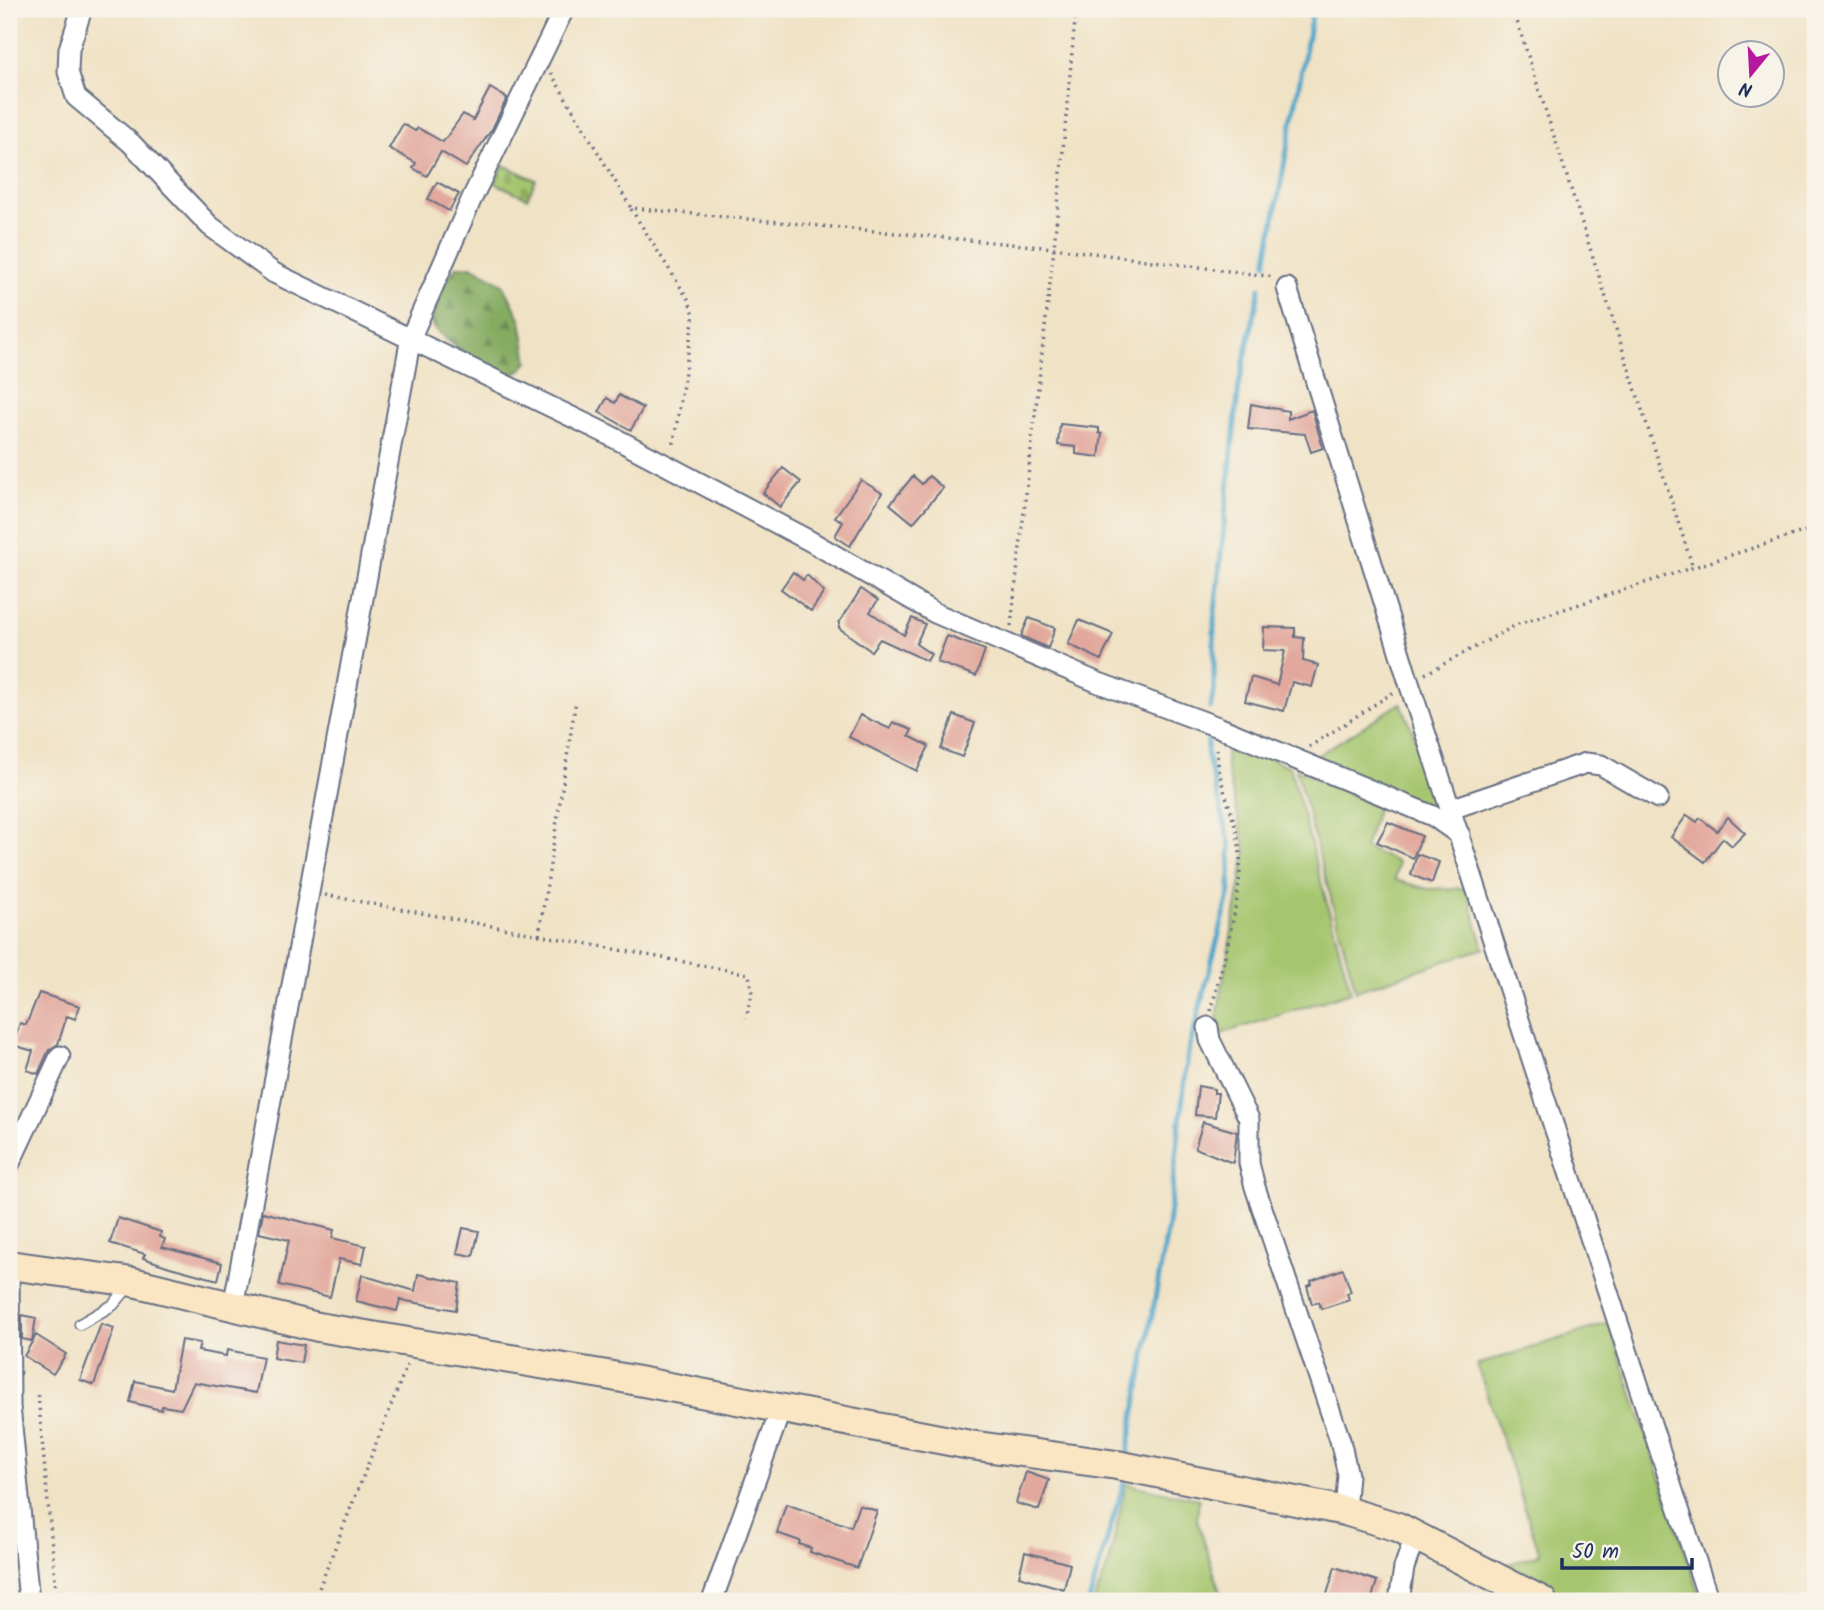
<svg xmlns="http://www.w3.org/2000/svg" width="1824" height="1610" font-family="Kalam,sans-serif">
<style>
.green{fill:#a5c66e;stroke:#607a66;stroke-width:2}
.forest{fill:url(#forest-firs);stroke:#506d60;stroke-width:2}
.cemetery{fill:url(#cemetery-stones);stroke:#607a66;stroke-width:2}
.lines{fill:none;stroke-linecap:round;stroke-linejoin:round}
.stream{stroke:#4da6ca;stroke-width:5}
.building{fill:#e2a89d}
.lane-casing{stroke:#666e82;stroke-width:13}
.street-casing{stroke:#666e82;stroke-width:23}
.secondary-casing{stroke:#666e82;stroke-width:32}
.path{stroke:#666e82;stroke-width:3.5;stroke-dasharray:2 5;stroke-linecap:butt}
.lane{stroke:#fff;stroke-width:10}
.street{stroke:#fff;stroke-width:19}
.secondary{stroke:#fbe6c4;stroke-width:28}
</style>
<defs>
<pattern id="forest-firs" width="22" height="20" patternUnits="userSpaceOnUse" patternTransform="scale(1.75)"><rect width="22" height="20" fill="#84ab61"/><path d="M5 1l3.5 6h-7zM16 11l3.5 6h-7z" fill="#6b8c53"/></pattern>
<pattern id="cemetery-stones" width="16" height="16" patternUnits="userSpaceOnUse" patternTransform="scale(1.75)"><rect width="16" height="16" fill="#a5c66e"/><path d="M2 7V4a2 2 0 0 1 4 0v3zM10 15v-3a2 2 0 0 1 4 0v3z" fill="#8daa62"/></pattern>
</defs>
<rect width="100%" height="100%" fill="#f7f3e8"/>
<filter id="ink" filterUnits="userSpaceOnUse"><feTurbulence type="fractalNoise" baseFrequency=".0143" numOctaves="2"/><feDisplacementMap in="SourceGraphic" scale="14" xChannelSelector="R" yChannelSelector="G"/><feConvolveMatrix kernelMatrix="1 2 1 2 8 2 1 2 1" color-interpolation-filters="sRGB"/></filter>
<filter id="wash" filterUnits="userSpaceOnUse"><feTurbulence type="fractalNoise" baseFrequency=".00686" numOctaves="4" result="noise"/><feDisplacementMap in="SourceGraphic" scale="28" xChannelSelector="R" yChannelSelector="G"/><feGaussianBlur stdDeviation="1.57" result="paint"/><feColorMatrix in="noise" values="0 0 0 0 0 0 0 0 0 0 0 0 0 0 0 0 0 1.4 0 .05"/><feComposite in="paint" operator="in"/></filter>
<g filter="url(#wash)">
<rect width="100%" height="100%" fill="#f0e2c5"/>
<g class="green">
<path d="M1401,703L1441,800L1438,807L1430,808L1313,758Z"/>
<path d="M1227,740L1290,767L1351,992L1221,1034L1217,1020L1219,1005L1246,851L1226,765Z"/>
<path d="M1296,769L1378,806L1365,848L1398,862L1395,880L1428,889L1466,888L1484,948L1356,991Z"/>
<path d="M1609,1323L1699,1593L1679,1601H1571L1506,1565L1540,1554L1477,1365Z"/>
<path d="M1126,1484L1199,1499L1197,1519L1223,1601H1094L1109,1563Z"/>
</g>
<path class="forest" d="M472,266L503,284L521,320L528,362C523,368 519,374 510,374C493,374 439,338 431,323L445,282L456,267Z"/>
<path class="cemetery" d="M503,165L536,180L527,198L495,183Z"/>
<g class="lines">
<g class="stream">
<path d="M1266,263L1313,9"/>
<path d="M1210,708L1214,691V621L1239,385L1260,288"/>
<path d="M1127,1456L1168,1226L1188,1053L1230,892V845L1207,754L1208,740"/>
<path d="M1089,1601L1126,1475"/>
</g>
</g>
<g id="blocks">
<g class="building">
<path d="M490,88L507,98L492,129L466,167L441,152L427,176L413,168L416,163L389,148L403,124L415,131L418,128L443,142L463,114L473,120Z"/>
<path d="M437,182L459,194L449,211L428,199Z"/>
<path d="M619,395L643,408L631,430L599,412L607,398L615,403Z"/>
<path d="M1251,404L1288,411V419L1312,410L1323,448L1311,452L1305,434L1248,429Z"/>
<path d="M1060,424L1099,428V433L1102,434L1099,457L1076,454V447L1058,445Z"/>
<path d="M783,468L801,482L780,507L763,493Z"/>
<path d="M913,476L922,484L929,476L943,488L913,523L890,504Z"/>
<path d="M861,480L882,493L850,546L835,536L843,522L835,517Z"/>
<path d="M793,572L803,580L807,575L824,592L811,611L781,589Z"/>
<path d="M861,589L878,600L870,612L904,635L912,618L925,624L916,644L931,654L927,661L880,639L871,651L839,628V623Z"/>
<path d="M1029,618L1055,628L1048,648L1021,636Z"/>
<path d="M1079,620L1113,634L1101,660L1068,644Z"/>
<path d="M1264,627L1295,628V637L1304,638L1303,661L1318,665L1312,687L1292,682L1284,711L1245,701L1251,677L1277,685L1285,651L1263,650Z"/>
<path d="M947,636L985,650L976,676L937,662Z"/>
<path d="M860,715L890,729L893,722L912,730L909,736L929,746L917,771L849,737Z"/>
<path d="M954,715L975,723L962,757L941,749Z"/>
<path d="M1687,815L1697,822L1700,818L1717,831L1728,817L1745,833L1732,846L1723,838L1705,862L1671,837Z"/>
<path d="M1388,822L1422,836L1413,858L1377,842Z"/>
<path d="M1417,854L1439,862L1432,883L1411,875Z"/>
<path d="M39,993L80,1006L75,1019L67,1016L58,1044L49,1050L38,1074L27,1070L33,1051L13,1045L20,1023L26,1025Z"/>
<path d="M1198,1086L1214,1089V1093H1218L1215,1117L1195,1115Z"/>
<path d="M1203,1122L1237,1132L1233,1163L1195,1148Z"/>
<path d="M263,1212L334,1230L332,1238L366,1246L362,1264L339,1259L330,1297L279,1285L289,1240L259,1233Z"/>
<path d="M118,1218L161,1232L160,1237L165,1239L162,1247L222,1263L218,1280L170,1267L143,1258L145,1254L110,1243Z"/>
<path d="M463,1228L479,1231L473,1256L457,1253Z"/>
<path d="M1343,1269L1351,1292L1347,1293L1349,1300L1321,1309L1319,1302L1312,1304L1307,1286L1312,1284L1311,1281Z"/>
<path d="M418,1274L460,1283L456,1310L400,1300L397,1311L356,1301L362,1275L415,1291Z"/>
<path d="M22,1315L36,1318L32,1341L22,1339Z"/>
<path d="M101,1324L114,1328L94,1385L80,1380Z"/>
<path d="M36,1335L66,1354L53,1374L24,1356Z"/>
<path d="M181,1340L200,1343L198,1351L226,1356L227,1350L263,1357L256,1393L194,1382L181,1409L162,1406L161,1410L130,1402L135,1381L172,1389Z"/>
<path d="M276,1340L304,1345L301,1363L273,1358Z"/>
<path d="M1026,1472L1049,1480L1039,1510L1016,1503Z"/>
<path d="M786,1504L851,1527L859,1505L877,1511L857,1568L810,1552L811,1548L799,1544L800,1541L777,1533Z"/>
<path d="M1025,1552L1070,1564L1064,1589L1019,1576Z"/>
<path d="M1335,1567L1377,1581L1371,1601H1325Z"/>
</g>
</g>
</g>
<g filter="url(#ink)">
<use href="#blocks" fill-opacity="0" stroke="#666e82" stroke-width="2"/>
<g class="lines">
<defs>
<path id="lane" d="M80,1324L113,1305L130,1285"/>
<g id="street">
<path d="M82,9L69,49L68,72L76,97L131,143L210,226L274,273L605,433L810,541L935,613L1099,683L1218,727L1433,816L1460,835"/>
<path d="M1287,288L1409,683L1709,1601"/>
<path d="M1451,809L1586,763L1601,765L1658,798"/>
<path d="M1208,1027L1210,1040L1249,1119V1163L1255,1187L1340,1440L1348,1475L1345,1511"/>
<path d="M9,1165L60,1056"/>
<path d="M9,1272L10,1406L29,1601"/>
<path d="M233,1307L411,337L472,198L564,9"/>
<path d="M712,1601L781,1409"/>
<path d="M1399,1601L1404,1568L1415,1536"/>
</g>
<path id="secondary" d="M9,1265L133,1282L318,1327L607,1375L970,1445L1117,1465L1345,1511L1398,1527L1542,1601"/>
</defs>
<use href="#lane" class="lane-casing"/>
<use href="#street" class="street-casing"/>
<use href="#secondary" class="secondary-casing"/>
<g class="path">
<path d="M1513,9L1693,568"/>
<path d="M551,73L631,208L1054,248L1275,277"/>
<path d="M631,209L688,299L694,314L673,448"/>
<path d="M1011,626L1054,248L1076,9"/>
<path d="M1425,674L1518,624L1815,528"/>
<path d="M1309,747L1394,692"/>
<path d="M325,895L749,974L752,993L746,1018"/>
<path d="M539,935L576,700"/>
<path d="M1211,1011C1221,968 1246,887 1239,845C1234,811 1216,781 1217,745"/>
<path d="M38,1395L57,1601"/>
<path d="M314,1601L407,1365"/>
</g>
<use href="#lane" class="lane"/>
<use href="#street" class="street"/>
<use href="#secondary" class="secondary"/>
</g>
</g>
<rect width="1824" height="1610" fill="none" stroke="#f7f3e8" stroke-width="35"/>
<g transform="translate(1751 74) rotate(198)"><circle r="33" fill="#f7f3e8" stroke="#9fa5b1" stroke-width="2"/>
<path d="M0-5L12 26L0 18L-12 26Z" fill="#b5179e"/>
<text y="-10" font-size="19" font-weight="bold" text-anchor="middle" fill="#1b2f5e">N</text>
</g>
<path d="M1562 1558v10h130v-10" fill="none" stroke="#1b2f5e" stroke-width="3.5"/>
<text x="1572" y="1558" font-size="21" fill="#1b2f5e" stroke="#f7f3e8" stroke-width="5" paint-order="stroke">50 m</text>
</svg>
